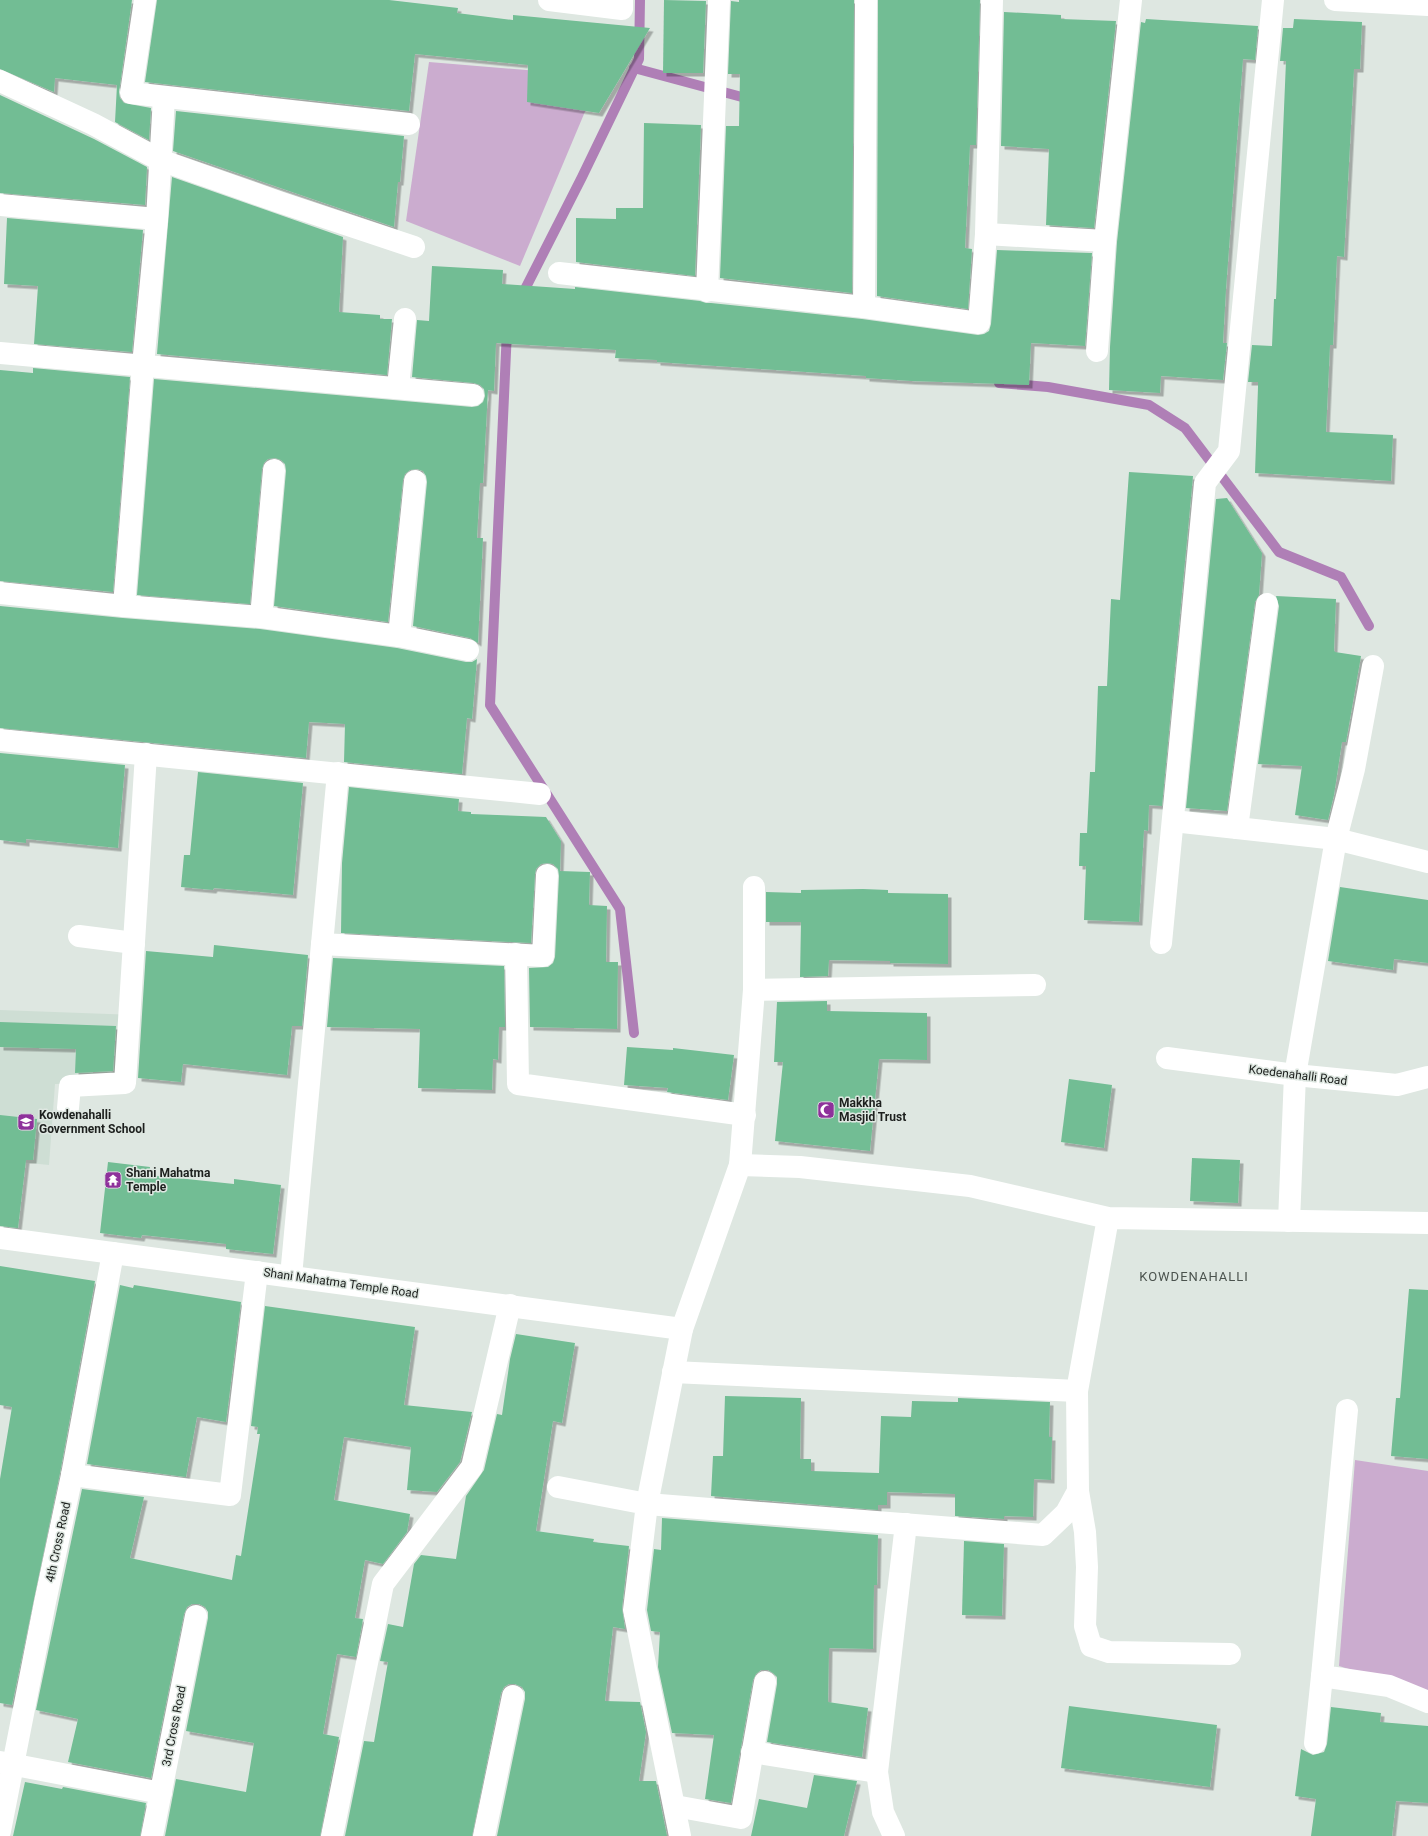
<svg xmlns="http://www.w3.org/2000/svg" width="1428" height="1836" font-family="Roboto,sans-serif">
<style>
.built{fill:#ceded4}
.green{fill:#cbaccf}
.lines{fill:none;stroke-linecap:round;stroke-linejoin:round}
.stream{stroke:#af7fb6;stroke-width:10}
.building{fill:#72bd94;filter:url(#shadow)}
.minor{stroke:#fff;stroke-width:22}
.labels{text-anchor:middle;stroke-width:3;stroke-linejoin:round;paint-order:stroke}
.street-label{font-size:12px;fill:#1c1f1d;stroke:#dee7e1}
.poi-label{font-size:12px;font-weight:bold;fill:#1c1f1d;stroke:#dee7e1;text-anchor:start}
.neighbourhood-label{font-size:13px;letter-spacing:1px;fill:#4b534e;stroke:#dee7e1}
</style>
<defs>
<filter id="shadow"><feDropShadow dx="3.5" dy="3.5" stdDeviation="0" flood-color="#0004"/></filter>
</defs>
<rect width="100%" height="100%" fill="#dee7e1"/>
<path class="built" d="M0,1010L136,1015L130,1082L55,1084L49,1165L0,1160Z"/>
<g class="green">
<path d="M429,62L600,76L520,266L406,221Z"/>
<path d="M1355,1460L1428,1471V1693L1339,1666Z"/>
</g>
<g class="lines">
<g class="stream">
<path d="M634,68L753,100"/>
<path d="M521,297L582,177L639,59L640,0"/>
<path d="M507,330L490,705L620,909L634,1033"/>
<path d="M999,383L1048,387L1149,405L1185,428L1279,552L1341,577L1369,626"/>
</g>
</g>
<g class="building">
<path d="M0,0H132L119,92L120,98L124,103L151,108L149,140L115,122L117,85L55,78L54,92L0,69Z"/>
<path d="M157,0H389L458,8L457,13L513,20V15L650,28L599,113L527,102L528,65L415,54L409,111L145,82Z"/>
<path d="M664,0L706,1L703,73H663Z"/>
<path d="M739,0H854L852,293L720,278L726,126H739L740,74H728L731,1L739,2Z"/>
<path d="M878,0H980L976,145H970L965,248L972,249L968,309L877,296Z"/>
<path d="M1004,12L1061,15V19L1116,21L1094,228L1046,225L1049,149L1001,146Z"/>
<path d="M1146,19L1258,26L1255,60L1243,59L1226,289L1223,343H1227L1223,380L1161,376L1160,393L1109,390L1110,347L1117,242L1141,22L1145,23Z"/>
<path d="M1294,19L1362,22L1360,69H1354L1344,257L1337,256L1333,345H1330L1326,432L1393,435L1391,481L1255,473L1258,387V382H1248L1252,345L1272,346L1274,299H1276L1286,61H1280L1283,28H1293Z"/>
<path d="M0,95L94,139L147,167L145,205L0,193Z"/>
<path d="M176,111L404,136L400,182H398L394,227L173,151Z"/>
<path d="M644,123L701,125L695,276L576,262V218L616,219V208H643Z"/>
<path d="M172,177L343,237L339,312L380,315V319H392L387,375L157,354Z"/>
<path d="M7,218L143,230L132,352L34,344L38,286L4,284Z"/>
<path d="M997,250L1092,253L1085,346L1031,343L1029,385L912,381L866,378V376L657,362V360L615,358L616,350L496,343L494,391L488,390L483,483H480L477,538H483L478,643L470,638L413,626L427,482L426,476L423,471L417,469L410,470L405,474L403,480L388,622L274,606L286,471L285,464L281,460L275,458L268,459L264,463L262,469L250,604L137,595L154,379L472,407L478,406L483,402L485,396L484,389L480,385L474,383L412,377L417,320L429,321L432,266L503,270L502,284L575,289V287L700,301L706,303H711L862,319L978,335L984,334L989,331L991,324Z"/>
<path d="M33,368L130,377L113,592L0,581V370L33,373Z"/>
<path d="M1129,472L1193,476L1162,806L1149,805L1148,831L1144,830L1139,922L1084,920L1086,866H1079L1080,833H1087L1090,772H1095L1098,686H1107L1111,599L1120,600Z"/>
<path d="M1227,498L1262,553L1259,595L1255,602L1227,811L1186,808L1216,499Z"/>
<path d="M1276,596L1336,599L1334,650L1335,652L1361,656L1346,742H1342L1334,795L1328,820L1295,815L1302,766L1258,764L1279,606Z"/>
<path d="M0,606L123,618L260,629L397,648L466,662H472L477,659L472,719L467,718L462,774L344,762L345,724L309,722L306,758L0,728Z"/>
<path d="M0,753L125,765L118,848L26,839V843L0,840Z"/>
<path d="M198,772L303,783L293,895L214,888L213,890L181,887L184,855H190Z"/>
<path d="M349,787L459,799L458,811L471,812V814L546,817L561,841L560,871L590,872L589,905L607,906L606,962H618L617,1029L530,1027L529,968L548,967L553,963L555,957L559,876L558,869L553,864L547,863L541,864L536,869L535,874L531,943L341,933L342,863Z"/>
<path d="M1340,887L1428,900V963L1394,959L1393,970L1328,961Z"/>
<path d="M863,889L888,890V893L948,894V964L890,963V961L829,960L828,976L800,977L801,922H766V892L801,893V890Z"/>
<path d="M214,945L308,955L302,1026H292L287,1075L183,1064L181,1082L138,1078L146,951L213,957Z"/>
<path d="M333,958L504,966L505,1027H499L498,1060L493,1059L492,1090L418,1088L420,1029L327,1027Z"/>
<path d="M827,1001V1011L927,1013V1060L879,1059L870,1151L775,1141L783,1062H774L777,1002Z"/>
<path d="M0,1022L116,1026L113,1071L75,1073L76,1049L0,1047Z"/>
<path d="M627,1047L673,1050V1048L734,1055L728,1100L667,1092L668,1088L624,1085Z"/>
<path d="M1069,1079L1112,1085L1104,1148L1061,1142Z"/>
<path d="M0,1115L37,1119L33,1160H26L18,1228L0,1226Z"/>
<path d="M1192,1158L1240,1160L1238,1203L1190,1201Z"/>
<path d="M108,1162L150,1167L149,1175L234,1184V1179L281,1185L273,1254L226,1249V1244L142,1235L141,1238L100,1233Z"/>
<path d="M0,1266L95,1281L60,1473L12,1705L0,1703V1479L12,1407L0,1405Z"/>
<path d="M120,1285L133,1288L134,1285L241,1302L226,1422L197,1417L186,1477L87,1464Z"/>
<path d="M1409,1289L1428,1290V1459L1391,1456L1396,1398H1400Z"/>
<path d="M265,1306L415,1327L404,1405L472,1412L460,1462L437,1492L407,1490L411,1447L344,1437L334,1500L410,1514L407,1532L383,1564L365,1560L355,1618L363,1619L356,1657L337,1654L323,1734L339,1737L320,1836H165L176,1779L246,1792L254,1743L186,1731L208,1618V1612L205,1607L199,1604H192L187,1607L184,1614L151,1778L68,1762L78,1719L36,1710L82,1489L144,1497L130,1558L232,1580L236,1555L241,1556L260,1434H257L258,1427L251,1426Z"/>
<path d="M516,1334L575,1343L562,1423L553,1421L536,1531L594,1539L593,1542L629,1546L622,1608L625,1629L613,1627L605,1701L640,1702L646,1732L639,1781H656L667,1836H497L525,1699V1692L522,1687L515,1684H509L504,1687L501,1693L472,1836H345L364,1741L374,1742L388,1662L380,1661L388,1624L403,1627L414,1564L421,1555L456,1559L466,1496L484,1470L497,1414L502,1415L510,1359Z"/>
<path d="M725,1396L801,1398L800,1459H811V1471L879,1473L881,1416L911,1417L912,1401L958,1402V1398L1050,1402L1049,1437H1052L1051,1480L1034,1479L1033,1517L1004,1516V1519L955,1516V1494L887,1492V1505H878V1510L711,1496L713,1456H723Z"/>
<path d="M662,1518L878,1535L877,1585H874L873,1649L829,1648L828,1702L868,1708L862,1757L767,1742L777,1684V1677L773,1673L768,1670H761L756,1674L753,1680L731,1803L705,1799L714,1735L672,1733L658,1667L660,1632L651,1631L647,1610L654,1549L661,1550Z"/>
<path d="M964,1541L1004,1544L1002,1616L962,1615Z"/>
<path d="M1069,1706L1217,1725L1210,1787L1061,1768Z"/>
<path d="M1331,1707L1381,1713L1380,1722L1428,1726V1803L1396,1801L1392,1836H1311L1316,1799L1295,1796L1301,1749L1313,1755L1324,1752L1327,1744Z"/>
<path d="M814,1775L857,1781L844,1836H751L759,1799L807,1808Z"/>
<path d="M25,1782L62,1789L63,1787L146,1803L140,1836H13Z"/>
</g>
<g class="lines">
<g class="minor">
<path d="M145,0L131,93L409,124"/>
<path d="M549,0L622,9V0"/>
<path d="M1335,0L1428,5"/>
<path d="M0,81L93,124L160,160L279,202L414,247"/>
<path d="M0,205L157,219"/>
<path d="M986,234L1105,241"/>
<path d="M559,273L864,307L979,323L986,234L992,0"/>
<path d="M707,291L719,0"/>
<path d="M864,307L866,0"/>
<path d="M1097,351L1105,241L1131,0"/>
<path d="M0,353L473,395"/>
<path d="M398,387L405,319"/>
<path d="M0,593L124,606L261,617L399,636L468,650"/>
<path d="M124,606L143,365L157,219L164,97"/>
<path d="M261,617L274,470"/>
<path d="M399,636L415,481"/>
<path d="M0,740L540,794"/>
<path d="M1173,821L1336,839L1428,862"/>
<path d="M1237,828L1267,604"/>
<path d="M79,936L134,943"/>
<path d="M1161,943L1205,483L1229,451L1273,0"/>
<path d="M322,944L543,956L547,875"/>
<path d="M516,954L518,1084L745,1115"/>
<path d="M754,990L1035,985"/>
<path d="M1167,1058L1295,1075L1397,1085L1428,1077"/>
<path d="M68,1108L70,1086L125,1083L146,754"/>
<path d="M740,1165L754,990V887"/>
<path d="M1108,1218L1077,1391L1078,1491L1066,1513L1043,1535L647,1504L682,1329L740,1165L800,1167L970,1186L1108,1218L1428,1223"/>
<path d="M1289,1221L1295,1075L1336,839L1354,769L1373,666"/>
<path d="M0,1238L682,1329"/>
<path d="M291,1276L338,773"/>
<path d="M673,1372L1077,1391"/>
<path d="M1347,1410L1322,1676L1389,1686L1428,1702"/>
<path d="M72,1475L230,1495L257,1272"/>
<path d="M558,1487L647,1504L634,1610L680,1836"/>
<path d="M1078,1491L1085,1532L1087,1567L1085,1626L1091,1646L1109,1652L1230,1654"/>
<path d="M1315,1743L1322,1676"/>
<path d="M752,1752L877,1772"/>
<path d="M0,1762L161,1793"/>
<path d="M675,1806L741,1818L765,1682"/>
<path d="M0,1831L45,1602L72,1475L113,1253"/>
<path d="M152,1836L196,1616"/>
<path d="M332,1836L383,1584L472,1467L510,1305"/>
<path d="M484,1836L513,1696"/>
<path d="M894,1836L883,1812L877,1772L906,1524"/>
</g>
</g>
<defs>
<symbol id="mosque-square" viewBox="-11 -11 22 22"><rect x="-9" y="-9" width="18" height="18" rx="4" fill="#8e319b" stroke="#dee7e1"/><path d="M3.5-4.9A6 6 0 1 0 3.5 4.9A5 5 0 1 1 3.5-4.9Z" fill="#fff"/></symbol>
<symbol id="school-square" viewBox="-11 -11 22 22"><rect x="-9" y="-9" width="18" height="18" rx="4" fill="#8e319b" stroke="#dee7e1"/><path d="M0-5L7-2L0 1L-7-2ZM-4 1L0 2.5L4 1V4Q0 6-4 4Z" fill="#fff"/></symbol>
<symbol id="temple-square" viewBox="-11 -11 22 22"><rect x="-9" y="-9" width="18" height="18" rx="4" fill="#8e319b" stroke="#dee7e1"/><path d="M0-6L5-2H3V0L6.5 2.5H4V6H1.5V3h-3V6H-4V2.5H-6.5L-3 0V-2H-5Z" fill="#fff"/></symbol>
</defs>
<g fill-rule="evenodd">
<use href="#mosque-square" x="816" y="1100" width="20" height="20"/>
<use href="#school-square" x="16" y="1112" width="20" height="20"/>
<use href="#temple-square" x="103" y="1170" width="20" height="20"/>
</g>
<g class="labels">
<g class="street-label">
<text transform="translate(1298 1075) rotate(7)" y="4">Koedenahalli Road</text>
<text transform="translate(341 1283) rotate(8)" y="4">Shani Mahatma Temple Road</text>
<text transform="translate(58 1542) rotate(-78)" y="4">4th Cross Road</text>
<text transform="translate(174 1726) rotate(-79)" y="4">3rd Cross Road</text>
</g>
<g class="poi-label">
<text x="839" y="1107">Makkha<tspan x="839" dy="14">Masjid Trust</tspan></text>
<text x="39" y="1119">Kowdenahalli<tspan x="39" dy="14">Government School</tspan></text>
<text x="126" y="1177">Shani Mahatma<tspan x="126" dy="14">Temple</tspan></text>
</g>
<g class="neighbourhood-label">
<text x="1194" y="1281">KOWDENAHALLI</text>
</g>
</g>
</svg>
